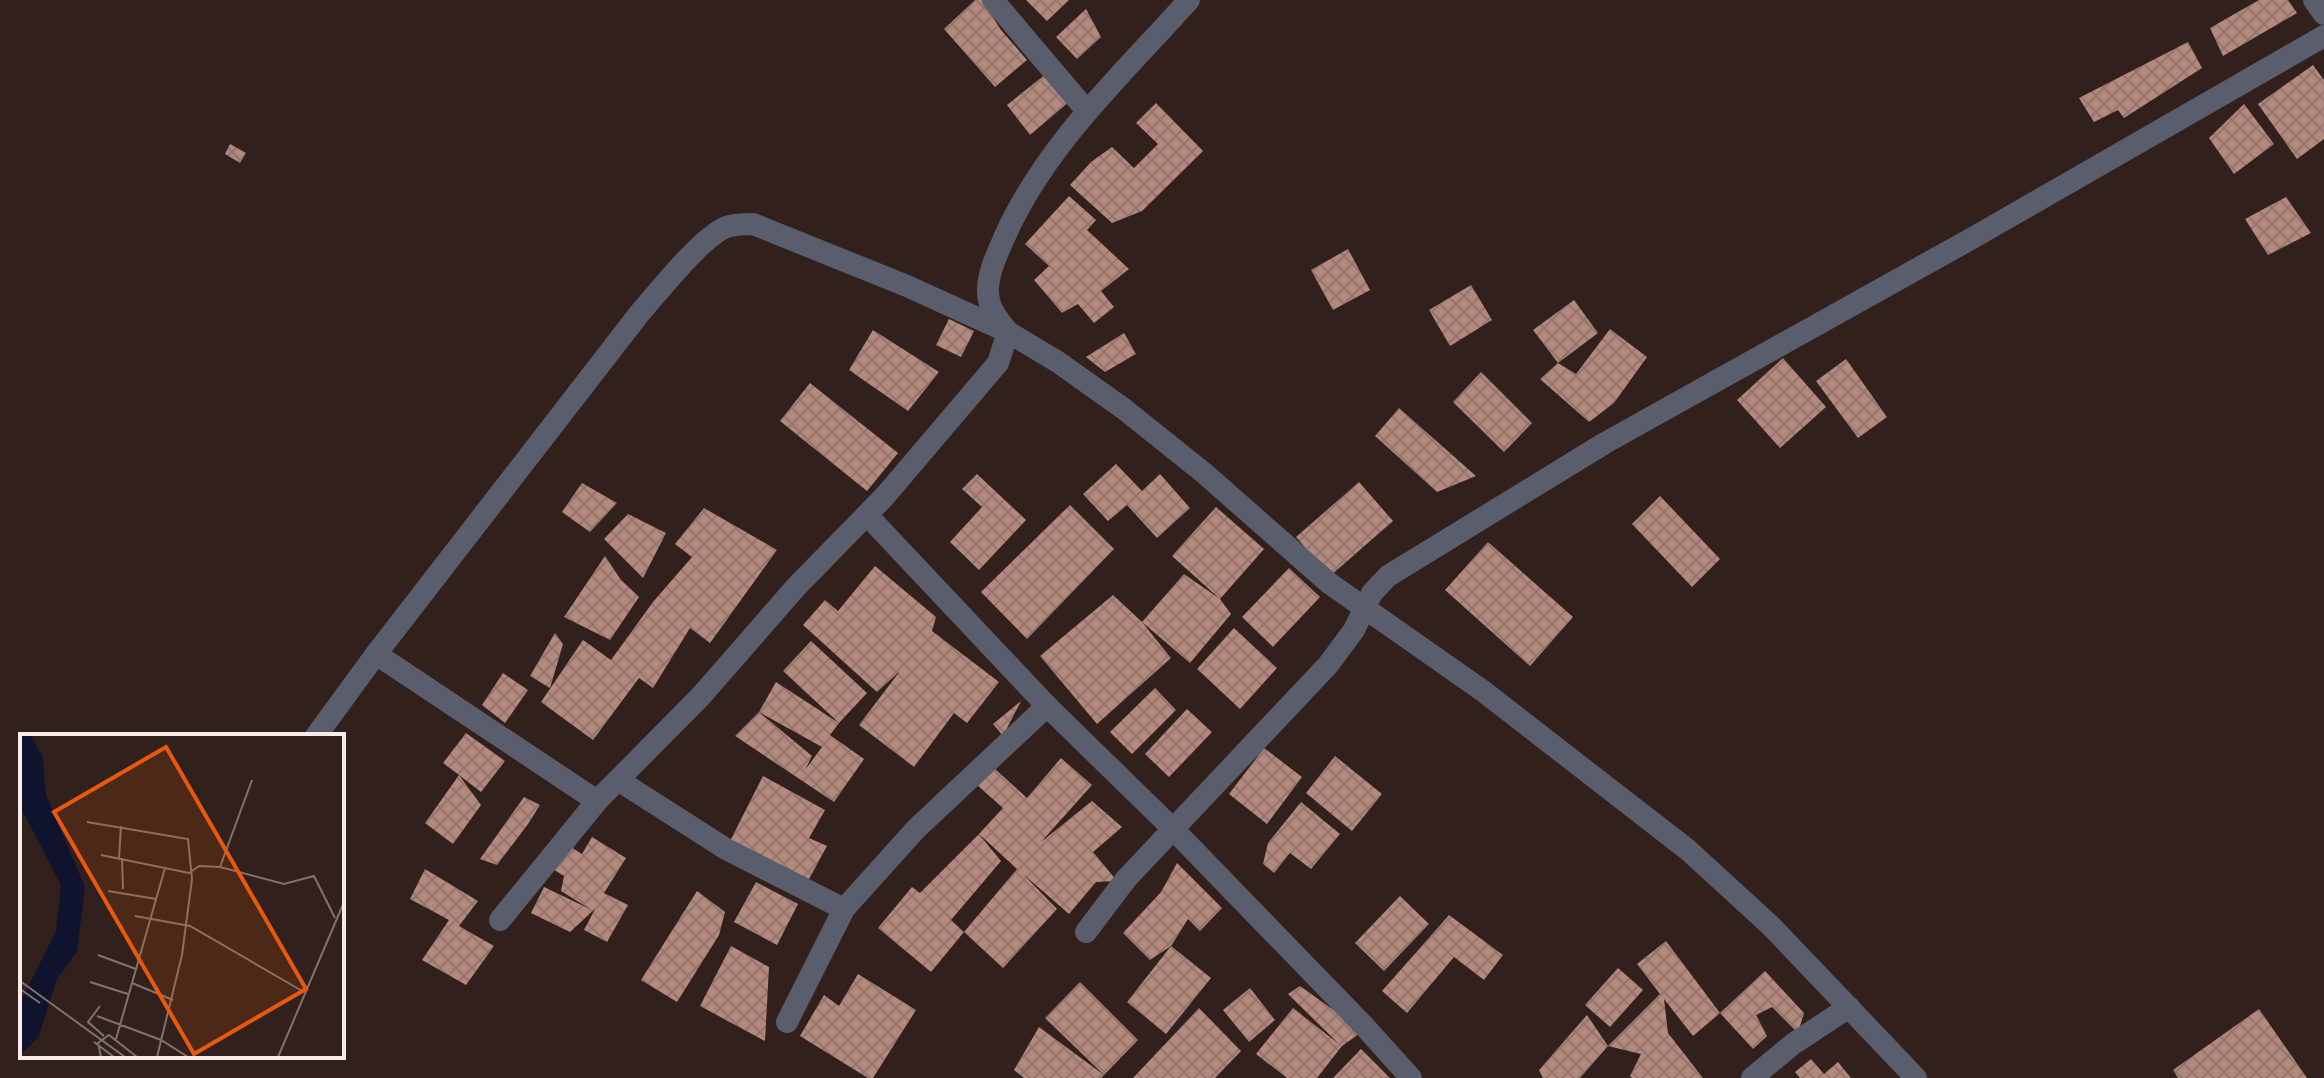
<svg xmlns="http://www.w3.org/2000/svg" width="2324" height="1078" font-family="'Work Sans',sans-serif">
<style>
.building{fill:url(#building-cross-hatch)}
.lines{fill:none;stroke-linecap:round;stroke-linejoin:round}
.minor{stroke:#5a5d6c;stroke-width:22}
.tertiary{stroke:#5a5d6c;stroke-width:22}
.inset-road{fill:none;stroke:#81726d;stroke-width:2}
.view{fill:#e8590c;fill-opacity:0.15;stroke:#e8590c;stroke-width:4}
.inset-edge{fill:none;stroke:#f8ece9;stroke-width:4}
</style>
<defs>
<pattern id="building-cross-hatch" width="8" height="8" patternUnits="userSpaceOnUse" patternTransform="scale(2)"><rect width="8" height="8" fill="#b3897e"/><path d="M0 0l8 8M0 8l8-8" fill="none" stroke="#94756d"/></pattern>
</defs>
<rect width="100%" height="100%" fill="#31201b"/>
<g class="building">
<path d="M975,0H982L1001,30L1027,60L995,87L944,29Z"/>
<path d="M1026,0H1069L1047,21Z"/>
<path d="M2259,0H2288L2297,13L2223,56L2210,28Z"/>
<path d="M1086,9L1101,37L1077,59L1056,37Z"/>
<path d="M2188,42L2202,68L2124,118L2118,110L2094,122L2079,98Z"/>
<path d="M2313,65L2324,80V139L2297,159L2258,104Z"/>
<path d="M1047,73L1070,101L1030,135L1007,105Z"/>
<path d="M1156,103L1203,151L1142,211L1112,223L1070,185L1091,162L1112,147L1134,168L1158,144L1136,123Z"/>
<path d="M2244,104L2274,144L2234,174L2209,138Z"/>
<path d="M230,144L246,153L240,163L225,154Z"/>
<path d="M1069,196L1096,220L1087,230L1129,269L1101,291L1114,307L1094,323L1078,304L1062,313L1034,280L1049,266L1025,244Z"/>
<path d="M2286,197L2311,233L2268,255L2245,219Z"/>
<path d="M1348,249L1370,290L1333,310L1311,270Z"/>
<path d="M1471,285L1492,320L1450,346L1429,310Z"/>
<path d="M1574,300L1598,333L1558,363L1533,330Z"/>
<path d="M949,319L974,331L961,357L936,345Z"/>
<path d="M1610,329L1647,357L1614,403L1589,422L1540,379L1558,363L1576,374Z"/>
<path d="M873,330L939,372L908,411L849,370Z"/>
<path d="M1124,333L1136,354L1105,372L1086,357Z"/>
<path d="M1783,358L1826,407L1780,448L1737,400Z"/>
<path d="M1846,359L1887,417L1858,438L1816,381Z"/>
<path d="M1481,372L1532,423L1504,452L1453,402Z"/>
<path d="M810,383L898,453L867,491L780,421Z"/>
<path d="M1399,408L1476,476L1437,492L1375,436Z"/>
<path d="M1116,464L1142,491L1160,474L1190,508L1157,538L1127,505L1108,521L1083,494Z"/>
<path d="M977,474L1026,520L979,570L950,542L982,507L962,489Z"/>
<path d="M1359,482L1393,521L1330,576L1296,537Z"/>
<path d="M582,483L617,503L590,532L562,512Z"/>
<path d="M1660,496L1720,559L1692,587L1632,524Z"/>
<path d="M1070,505L1114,549L1027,639L981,592Z"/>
<path d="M1216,507L1264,549L1220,599L1172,556Z"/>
<path d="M704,508L777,550L710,643L690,628L653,688L639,678L593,740L541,702L583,640L611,660L653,602L692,557L675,544Z"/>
<path d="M628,514L666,533L643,578L604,539Z"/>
<path d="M1488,542L1573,617L1530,666L1445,590Z"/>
<path d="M605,556L621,580L639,597L610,640L564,617Z"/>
<path d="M875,566L936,617L932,631L999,682L967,723L954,713L914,767L859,725L900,671L877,692L803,625L825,600L838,611Z"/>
<path d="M1289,568L1320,597L1273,647L1242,617Z"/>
<path d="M1184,574L1220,599L1231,614L1190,663L1142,622Z"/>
<path d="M1113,595L1142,622L1171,658L1097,724L1040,656Z"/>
<path d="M1234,628L1277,668L1240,709L1197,669Z"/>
<path d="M555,633L563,644L550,688L530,676Z"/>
<path d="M811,641L867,693L839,723L783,671Z"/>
<path d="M503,673L528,690L505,723L482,705Z"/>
<path d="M776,682L839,723L830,735L864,759L834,802L735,736L759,712L812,756L805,770L822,747L759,712Z"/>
<path d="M1155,688L1176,710L1132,754L1110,732Z"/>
<path d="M1021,701L1003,736L993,724Z"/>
<path d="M1187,709L1212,732L1169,777L1145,754Z"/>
<path d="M466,733L505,761L481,792L459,775L481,805L453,844L425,823L459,775L443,763Z"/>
<path d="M1264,748L1302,777L1267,824L1229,794Z"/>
<path d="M1335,756L1382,794L1352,831L1306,793Z"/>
<path d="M1061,758L1092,785L1041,842L1092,801L1122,827L1093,852L1117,881L1096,882L1069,914L1023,874L1057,909L1003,968L964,932L931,972L878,928L912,887L920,893L979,834L1001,861L951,920L964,932L1017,869L979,834L1003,808L978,786L994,768L1027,798Z"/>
<path d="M763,776L825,810L809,838L827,846L809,879L730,841Z"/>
<path d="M524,797L540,805L528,824L497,865L480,859Z"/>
<path d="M1301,802L1340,834L1311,869L1290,853L1274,873L1263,864L1268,843Z"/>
<path d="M592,837L626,858L604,893L628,905L607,942L584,930L595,909L570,932L531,913L544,887L590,909L561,891L564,876L548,866L563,842L582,854Z"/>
<path d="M1177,863L1222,908L1200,931L1188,919L1171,946L1150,960L1123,933L1161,892Z"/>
<path d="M425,869L478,901L459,926L494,946L466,985L422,960L449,920L410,899Z"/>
<path d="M756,882L798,904L777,945L734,922Z"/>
<path d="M697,891L725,912L719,935L677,1002L641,980Z"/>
<path d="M1400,896L1429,924L1384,971L1355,943Z"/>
<path d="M1449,915L1503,955L1484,980L1454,957L1407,1013L1382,991Z"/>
<path d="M1666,941L1720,1013L1693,1036L1664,999L1668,1033L1703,1078H1632L1630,1076L1641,1054L1608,1046L1660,994L1637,964Z"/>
<path d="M731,946L769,967L765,1041L700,1006Z"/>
<path d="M1171,946L1211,978L1166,1034L1127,1002Z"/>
<path d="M1618,968L1643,990L1610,1027L1585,1005Z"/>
<path d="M1765,971L1804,1013L1798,1033L1772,1007L1756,1015L1767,1036L1753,1049L1720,1013Z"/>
<path d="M858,974L916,1010L873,1078H868L800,1036L824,995L839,1006Z"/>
<path d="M1080,982L1138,1040L1104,1075L1045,1018Z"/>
<path d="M1300,986L1363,1031L1342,1046L1317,1078H1287L1256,1054L1293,1008L1339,1044L1288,994Z"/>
<path d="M1250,988L1275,1020L1249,1042L1223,1010Z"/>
<path d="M1199,1008L1241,1051L1215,1078H1133Z"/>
<path d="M2259,1009L2307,1078H2178L2173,1070Z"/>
<path d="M1587,1015L1608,1046L1580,1078H1543L1539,1070Z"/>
<path d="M1039,1027L1104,1075L1101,1078H1024L1014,1070Z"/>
<path d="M1361,1049L1390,1078H1333Z"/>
<path d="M1811,1059L1824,1074L1838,1062L1851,1078H1800L1795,1072Z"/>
</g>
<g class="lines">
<g class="minor">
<path d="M993,0L1087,111"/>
<path d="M867,515L1047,706L1174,830L1365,1027L1411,1078"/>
<path d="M376,654L597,801"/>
<path d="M316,736L376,654L639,314C660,290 696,244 722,229C731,224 743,224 753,224L907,286L1008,332L1058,362L1124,409L1204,473L1329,583L1483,691L1688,850L1771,926L1916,1078"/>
<path d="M618,780L726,849L844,909"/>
<path d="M500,920L597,801L701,696L796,587L885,496L998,363L1008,332C997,318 987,307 988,288C989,270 998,252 1005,236C1046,144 1123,74 1189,0"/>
<path d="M1086,932L1126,879L1328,665L1354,630L1372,593L1388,576L1605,443L1976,236L2324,36"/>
<path d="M787,1022L844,909L916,829L1047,706"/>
<path d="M1752,1078L1793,1044L1849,1007"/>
</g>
<path class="tertiary" d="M2314,0L2324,14"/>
</g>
<g transform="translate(20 734)">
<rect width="324" height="324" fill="#31201b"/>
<path d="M0,1H11L23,24L26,61L65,153L57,217L37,245L18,304L0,321V269L36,197L41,151L0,72Z" fill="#0f132e"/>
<path class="inset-road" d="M67,88L168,105L172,145L162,221L137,323M81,121L169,139L179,132L200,133L264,150L294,142L315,184M99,124L101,92M102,124L103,155M200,133L232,46M88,157L136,165M115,182L170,192L284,258M78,221L116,235M0,247L105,323M70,248L108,260M112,249L153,266M0,255L20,269M80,272L68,288L84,302M77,282L141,306L168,323M96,305L145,134M74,308L94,323M81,323L78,309L89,301L117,323M258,323L324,168"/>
<path class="view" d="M146,13L286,255L174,320L34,78Z"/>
<rect width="324" height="324" class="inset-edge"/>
</g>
</svg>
